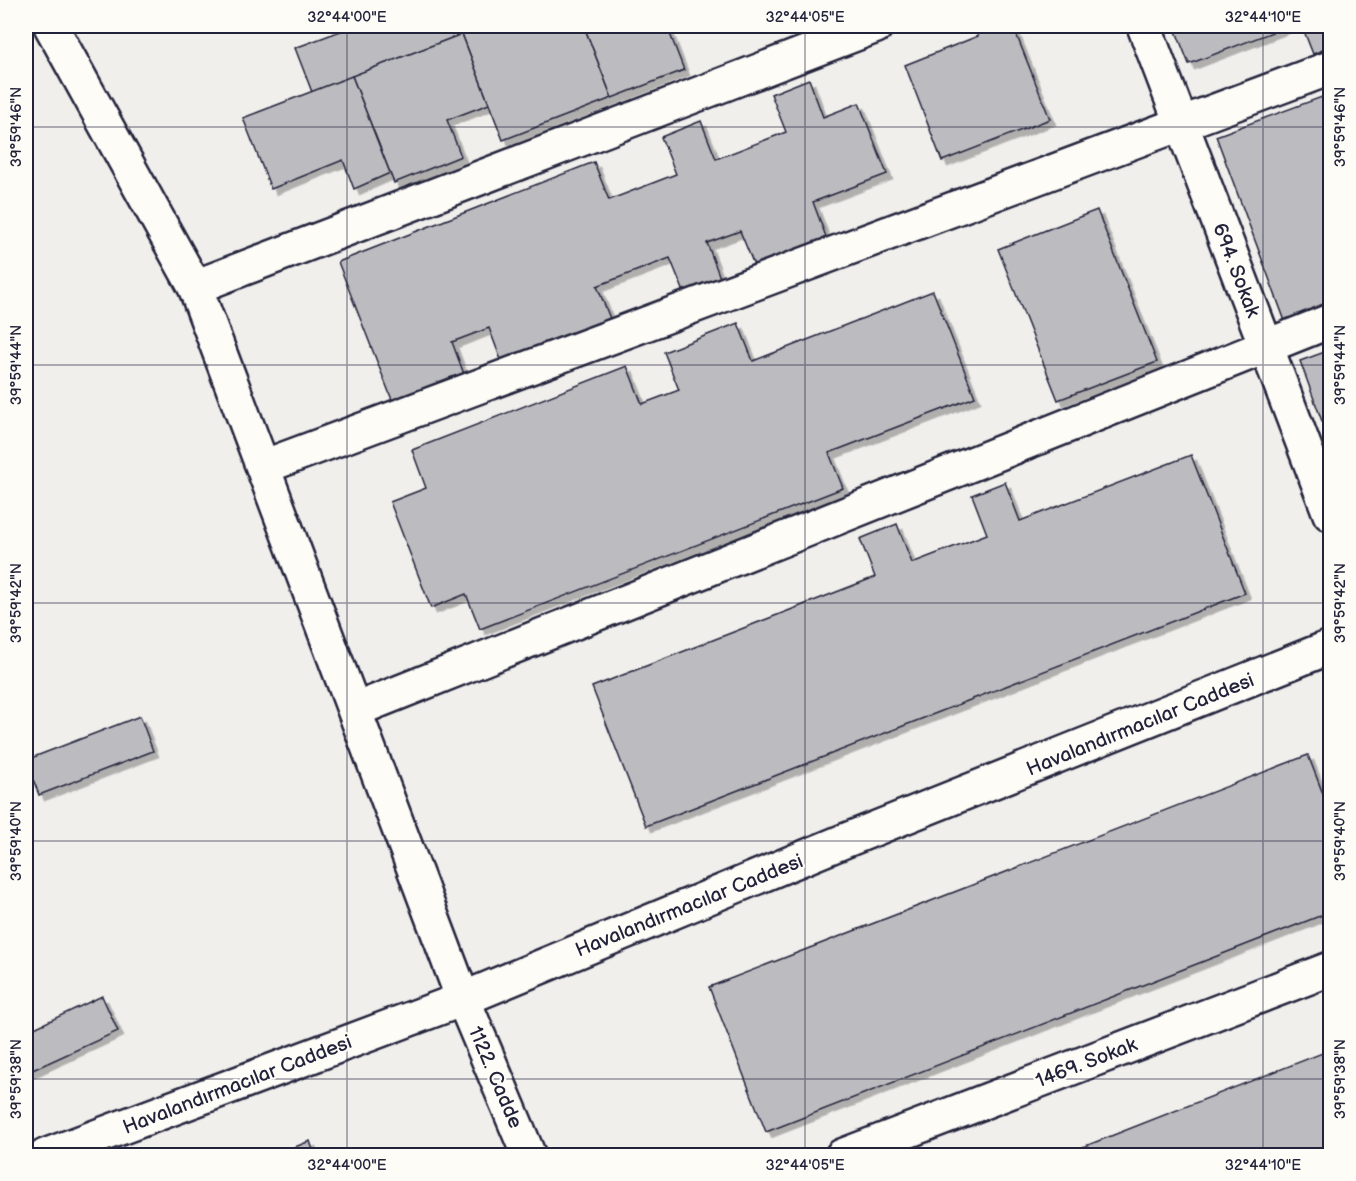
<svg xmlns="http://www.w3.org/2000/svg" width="1356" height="1181" font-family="'Balsamiq Sans',sans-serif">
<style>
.building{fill:#bcbcc0;stroke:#22223b;stroke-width:1.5;filter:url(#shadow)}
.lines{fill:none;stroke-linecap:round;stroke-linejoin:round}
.minor-casing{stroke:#22223b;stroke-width:38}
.major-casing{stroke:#22223b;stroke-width:38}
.minor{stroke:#fdfcf7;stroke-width:33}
.major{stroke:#fdfcf7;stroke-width:33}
.ticks{fill:none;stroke:#22223b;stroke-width:1.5;stroke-opacity:0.45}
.labels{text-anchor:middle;stroke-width:4.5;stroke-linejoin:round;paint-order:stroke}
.street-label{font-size:20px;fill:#22223b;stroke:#fdfcf7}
.neatline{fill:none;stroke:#22223b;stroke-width:2}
.ticks-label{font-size:15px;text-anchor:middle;fill:#22223b}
</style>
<defs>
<filter id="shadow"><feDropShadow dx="5.5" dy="5.5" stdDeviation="0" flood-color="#0004"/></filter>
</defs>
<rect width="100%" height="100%" fill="#f0efec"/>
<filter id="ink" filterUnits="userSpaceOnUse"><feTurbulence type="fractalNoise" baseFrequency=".0167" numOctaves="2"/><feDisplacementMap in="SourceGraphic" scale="12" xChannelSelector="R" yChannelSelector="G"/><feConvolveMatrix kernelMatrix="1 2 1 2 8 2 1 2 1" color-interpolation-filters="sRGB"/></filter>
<g filter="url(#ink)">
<g class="building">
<path d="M354,26H483L312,92L295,48Z"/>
<path d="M483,26H584L612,98L503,140L462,34Z"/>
<path d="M584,26H667L684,70L612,98Z"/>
<path d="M974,26H1013L1050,119L942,161L905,65L978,36Z"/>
<path d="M1174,26H1288L1189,64Z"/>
<path d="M1302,26H1330V47L1313,54Z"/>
<path d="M462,34L489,104L447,120L461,156L394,183L352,76Z"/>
<path d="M352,76L390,173L354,189L343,160L271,189L243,118Z"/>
<path d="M809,79L823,117L859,103L887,174L813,202L828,242L756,270L740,231L707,243L722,283L686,297L670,258L597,286L613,326L504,368L489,328L452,342L467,382L396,410L338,262L594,162L609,200L676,174L661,137L701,121L716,159L786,132L771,94Z"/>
<path d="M1330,94V304L1285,321L1216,136Z"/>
<path d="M1097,210L1157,362L1058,400L998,249Z"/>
<path d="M933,291L975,397L829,453L843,488L480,629L466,594L431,608L390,502L426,488L412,450L627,366L642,404L679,390L664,352L738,323L753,361Z"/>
<path d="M1330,350V443L1300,361Z"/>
<path d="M1191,455L1245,593L646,826L592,687L875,577L860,539L897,524L912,563L987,534L972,495L1005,482L1020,521Z"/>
<path d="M140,716L153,751L39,795L26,760Z"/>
<path d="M1308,755L1330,812V912L766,1132L709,987Z"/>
<path d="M102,996L118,1031L26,1073V1032Z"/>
<path d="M1330,1050V1156H1060Z"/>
<path d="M310,1141L315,1156H272Z"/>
</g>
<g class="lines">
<defs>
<g id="minor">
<path d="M1144,26L1330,514"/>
<path d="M195,287L876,26"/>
<path d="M263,467L1330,68"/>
<path d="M355,710L1330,321"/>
<path d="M45,1156L463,999L844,841L1330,647"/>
<path d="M842,1156L1330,969"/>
</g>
<path id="major" d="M51,26L195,287L463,999L529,1156"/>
</defs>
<use href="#minor" class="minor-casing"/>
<use href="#major" class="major-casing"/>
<use href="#minor" class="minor"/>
<use href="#major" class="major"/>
</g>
</g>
<path class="ticks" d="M347,26V1156M805,26V1156M1263,26V1156M26,127H1330M26,365H1330M26,603H1330M26,841H1330M26,1079H1330"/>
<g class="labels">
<g class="street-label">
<text transform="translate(1237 270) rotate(69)" y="7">694. Sokak</text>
<text transform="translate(1140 724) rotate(-22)" y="7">Havalandırmacılar Caddesi</text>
<text transform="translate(689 905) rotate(-22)" y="7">Havalandırmacılar Caddesi</text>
<text transform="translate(1086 1062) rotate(-21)" y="7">1469. Sokak</text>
<text transform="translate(496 1077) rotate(67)" y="7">1122. Cadde</text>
<text transform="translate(237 1084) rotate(-21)" y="7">Havalandırmacılar Caddesi</text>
</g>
</g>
<rect width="1356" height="1181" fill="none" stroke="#fdfcf7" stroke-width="66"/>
<rect x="33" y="33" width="1290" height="1115" class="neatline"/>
<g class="ticks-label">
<text x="347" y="22">32°44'00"E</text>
<text x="805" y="22">32°44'05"E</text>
<text x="1263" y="22">32°44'10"E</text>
<text transform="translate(16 127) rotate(-90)" y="5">39°59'46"N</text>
<text transform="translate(1340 127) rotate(-90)" y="5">39°59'46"N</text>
<text transform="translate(16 365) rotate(-90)" y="5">39°59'44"N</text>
<text transform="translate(1340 365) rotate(-90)" y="5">39°59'44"N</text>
<text transform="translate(16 603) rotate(-90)" y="5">39°59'42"N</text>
<text transform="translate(1340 603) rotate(-90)" y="5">39°59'42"N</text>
<text transform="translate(16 841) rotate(-90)" y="5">39°59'40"N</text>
<text transform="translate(1340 841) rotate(-90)" y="5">39°59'40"N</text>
<text transform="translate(16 1079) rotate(-90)" y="5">39°59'38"N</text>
<text transform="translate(1340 1079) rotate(-90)" y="5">39°59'38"N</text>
<text x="347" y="1170">32°44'00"E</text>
<text x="805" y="1170">32°44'05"E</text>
<text x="1263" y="1170">32°44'10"E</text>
</g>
</svg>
